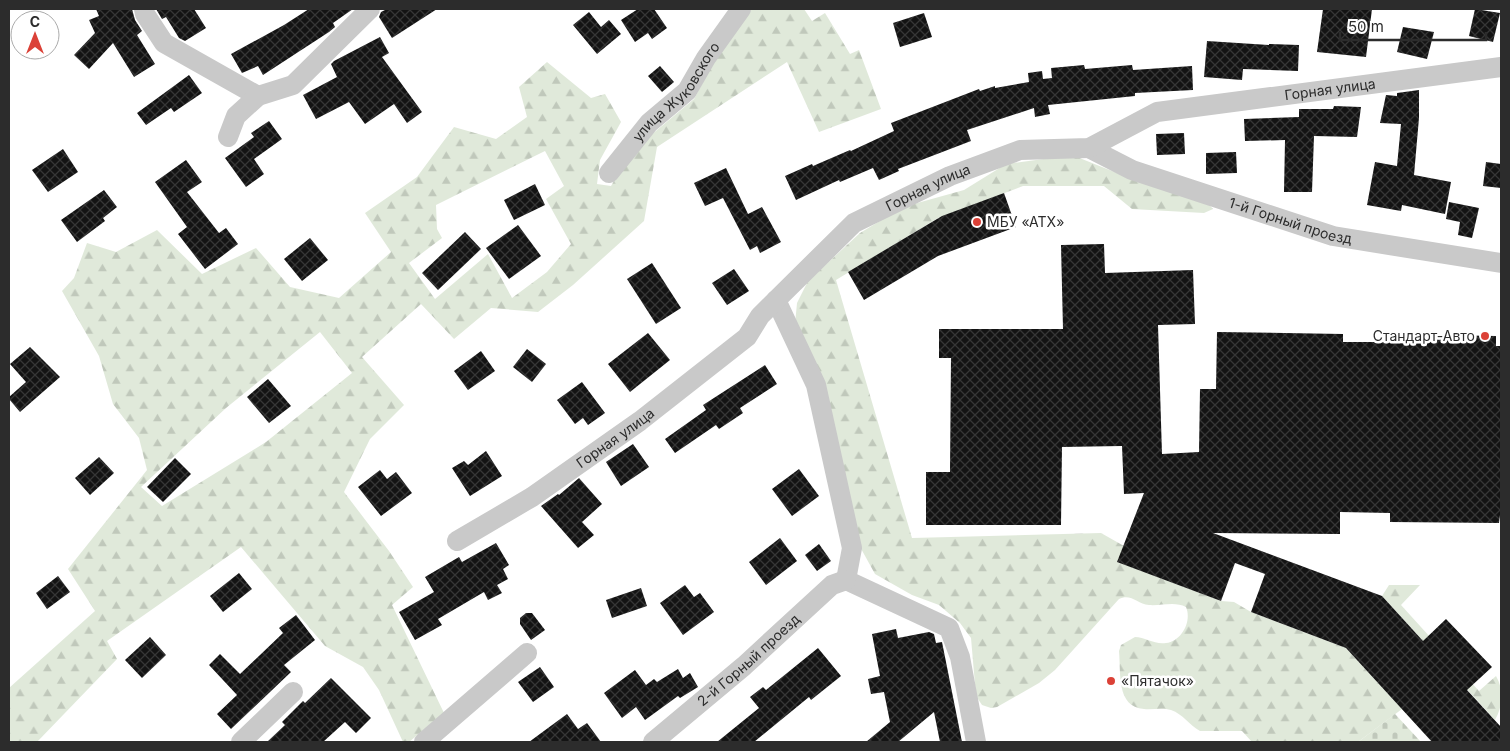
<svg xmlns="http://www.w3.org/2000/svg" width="1510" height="751" font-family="Inter,sans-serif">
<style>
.forest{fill:url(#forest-firs);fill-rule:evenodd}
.cemetery{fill:url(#cemetery-stones)}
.building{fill:url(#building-cross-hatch)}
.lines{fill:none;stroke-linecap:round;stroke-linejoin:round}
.street{stroke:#c9c9c9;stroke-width:20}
.poi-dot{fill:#db4137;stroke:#fff;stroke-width:2}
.labels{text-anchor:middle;stroke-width:5;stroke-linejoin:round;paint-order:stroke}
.street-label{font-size:14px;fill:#2c2c2c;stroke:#fff}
.poi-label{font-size:14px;fill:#2c2c2c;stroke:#fff;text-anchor:start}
</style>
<defs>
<pattern id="forest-firs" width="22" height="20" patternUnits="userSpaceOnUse" patternTransform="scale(1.25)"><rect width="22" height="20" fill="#e0e9da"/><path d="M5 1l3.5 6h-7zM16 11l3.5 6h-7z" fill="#c0c8bb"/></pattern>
<pattern id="cemetery-stones" width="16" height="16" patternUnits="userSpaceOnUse" patternTransform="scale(1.25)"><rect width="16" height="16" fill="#e0e9da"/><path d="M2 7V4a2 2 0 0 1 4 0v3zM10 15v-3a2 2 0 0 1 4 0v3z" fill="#c0c8bb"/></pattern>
<pattern id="building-cross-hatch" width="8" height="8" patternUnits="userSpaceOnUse" patternTransform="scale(1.25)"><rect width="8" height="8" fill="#131313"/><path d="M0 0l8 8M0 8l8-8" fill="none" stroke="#363636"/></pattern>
</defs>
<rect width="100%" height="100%" fill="#fff"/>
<g class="forest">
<path d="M751,9H804L812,21L825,13L850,54L859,50L881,109L819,132L787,62L657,147L644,221L573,285L538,312L491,308L454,339L421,304L362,357L404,405L370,439L344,492L389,551L413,587L392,605L444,713L409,742H403L379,690L363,667L325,646L241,547L107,641L117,659L37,742H9V688L95,611L68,569L147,470L139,438L113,404L99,356L62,291L74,278L87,243L116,252L157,230L202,274L256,248L290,287L339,298L391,252L365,213L417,177L454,127L496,139L527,117L519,87L547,62L591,98L605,94L621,122L600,160L597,184L611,186L632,151L694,99L714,61ZM545,151L564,186L546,199L571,244L547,272L512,298L488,254L435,299L409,263L442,238L437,229L436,205ZM320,332L352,373L266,442L162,506L141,487L226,408Z"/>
<path d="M1072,155L1127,177L1205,200L1213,209L1204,213L1132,209L1104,186H1023L938,218L836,280L912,538L1101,533L1124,546L1118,562L1221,601L1234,602L1251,612L1346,648L1402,709L1358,742H1252L1242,731H1200C1189,725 1183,714 1171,710C1162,707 1153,710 1144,709C1116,707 1121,673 1119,651L1121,645L1135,637C1145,637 1155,645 1166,643C1182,641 1192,621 1186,607C1175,601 1161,606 1149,605C1137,604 1131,593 1119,599L1055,670L1039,683L997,707L991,708L982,705L976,696L971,638L960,623L939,605L912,595L875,574L859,545L795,324L797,303L808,281L860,233L903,207L964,190L1006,164Z"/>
<path d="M1389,585H1420L1401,605L1479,691L1496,676C1504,690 1503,706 1495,720L1382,596Z"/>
</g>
<path class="cemetery" d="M1395,714L1421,742H1358Z"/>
<g class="building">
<path d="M96,9H132L135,20L142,31L137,35L155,64L134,77L113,43L89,69L74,55L95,33L89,20L99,16Z"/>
<path d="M156,9H194L206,28L185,41L179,38L166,17L162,19Z"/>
<path d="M309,9H353L333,23L335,27L329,32L263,75L258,66L242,73L231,54L284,25Z"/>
<path d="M387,9H437L392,38L379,17L381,12Z"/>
<path d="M638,9H654L667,28L652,39L648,33L635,42L621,20Z"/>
<path d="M1323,9H1372L1366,57L1317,52Z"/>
<path d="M1475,9L1500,13L1493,42L1469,36Z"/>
<path d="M589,12L601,27L609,20L621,34L597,54L573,25Z"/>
<path d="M924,13L932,37L900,47L893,23Z"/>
<path d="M1403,27L1434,32L1427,59L1397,52Z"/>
<path d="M380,37L389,53L382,57L422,112L407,123L394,104L365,124L349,102L316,119L303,95L337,77L331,64L334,61Z"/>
<path d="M1207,41L1269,45V44L1299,45L1298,71L1243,69L1242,80L1204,77Z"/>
<path d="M1084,65L1085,69L1132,65L1133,70L1192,66L1193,90L1135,93V96L1048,105L1050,114L1035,117L1034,108L967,130L971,141L898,169L899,171L879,180L873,168L840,182L839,180L796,200L785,176L812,164L813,166L850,150L851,151L894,131L891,123L979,89L980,91L995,86V88L1029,82L1028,73L1042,71L1043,79L1052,78L1051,68Z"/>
<path d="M660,66L674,82L662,92L648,76Z"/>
<path d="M189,75L202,93L174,112L171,108L146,125L137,113Z"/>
<path d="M1419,90V118L1414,175L1451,182L1445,214L1402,205L1401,211L1367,205L1375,162L1397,166L1401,124L1380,123L1386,95L1397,96V93Z"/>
<path d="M1334,106L1361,107L1357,137L1314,136L1312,192H1284L1285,140L1245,141L1244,119L1299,117V109H1333Z"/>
<path d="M269,121L282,139L254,159L264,174L246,187L225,158L254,137L251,133Z"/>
<path d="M1184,133L1185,154L1157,155L1156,134Z"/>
<path d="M63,149L78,172L48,192L32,170Z"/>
<path d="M1236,152L1237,173L1206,174V153Z"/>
<path d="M186,160L202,182L187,192L219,233L226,228L238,244L205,269L178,234L187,227L155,182Z"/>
<path d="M1486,162L1501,164V188L1483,186Z"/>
<path d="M726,168L748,214L762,207L781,242L760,253L757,246L750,250L723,198L705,206L694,183Z"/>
<path d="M535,184L545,205L514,220L504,200Z"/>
<path d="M104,190L117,207L103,218L105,221L77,242L61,220Z"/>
<path d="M1004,193L1016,227L938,256L864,300L848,272L942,216Z"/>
<path d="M1449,202L1479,208L1472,238L1458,235L1460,222L1446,219Z"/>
<path d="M518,225L541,256L509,279L486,248Z"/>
<path d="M465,232L481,249L438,290L422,273Z"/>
<path d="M310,238L328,260L302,281L284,259Z"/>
<path d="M1104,244L1105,273L1193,270L1195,324L1158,325L1162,454L1199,452L1200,389H1216L1217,332L1343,334V342H1388L1389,334L1496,336V346H1501V515H1500L1499,523L1390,522V513L1340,512V534L1213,533L1382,596L1423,641L1446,619L1492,667L1467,690L1501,727V742H1432L1346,648L1251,612L1265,574L1235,563L1221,601L1117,562L1144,493L1124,494L1122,446L1062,447L1061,525H926V472H950L951,358H939V329H1063L1061,245Z"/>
<path d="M652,263L681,308L656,324L627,279Z"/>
<path d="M734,269L749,291L727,305L712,283Z"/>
<path d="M648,333L670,360L630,392L608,364Z"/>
<path d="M30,347L60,377L20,412L9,399V397L26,382L10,364Z"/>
<path d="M527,349L546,364L532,382L513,367Z"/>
<path d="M481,351L495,371L468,390L454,371Z"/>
<path d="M765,365L777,384L740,408L743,413L719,429L716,425L675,453L665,439L706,410L703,405Z"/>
<path d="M268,379L291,406L269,423L247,397Z"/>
<path d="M582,382L605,413L588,425L583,418L575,424L557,400Z"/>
<path d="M633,444L649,467L621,486L606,462Z"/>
<path d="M486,451L502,476L470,496L452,468L464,461L468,465Z"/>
<path d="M99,457L114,473L90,495L75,478Z"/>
<path d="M175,458L191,474L163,502L147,487Z"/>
<path d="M799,469L819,496L792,516L772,489Z"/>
<path d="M380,470L387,479L396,472L412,493L381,516L358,487Z"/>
<path d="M579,478L602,504L582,522L594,535L578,548L541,506L558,494L559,495Z"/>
<path d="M780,538L797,561L766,585L749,562Z"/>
<path d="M496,543L509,565L503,569L508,579L497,585L502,593L488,600L484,592L438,619L442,625L415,640L399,612L434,592L425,577L459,557L462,562Z"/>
<path d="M819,544L831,561L817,571L805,555Z"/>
<path d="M239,573L252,589L223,612L210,596Z"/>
<path d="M58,576L70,592L47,609L36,593Z"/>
<path d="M685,585L694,597L700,593L714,612L683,635L660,603Z"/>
<path d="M641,588L647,606L612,618L606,600Z"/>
<path d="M526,613H532L545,630L531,640L520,624V618Z"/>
<path d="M296,615L315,640L284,665L291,672L231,729L217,714L237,695L209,665L220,654L240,674L283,633L279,628Z"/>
<path d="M896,629L898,638L929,632L934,634L936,643L942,642L962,742H940L934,712L898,742H866L890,722L884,692L871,694L868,679L880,676L872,634Z"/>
<path d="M150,637L166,655L142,678L125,660Z"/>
<path d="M818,648L841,676L811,700L809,697L754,742H717L759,708L750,697L763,687L766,690Z"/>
<path d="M540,667L554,687L533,702L518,682Z"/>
<path d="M678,669L683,678L690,673L698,687L680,698L678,696L645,720L636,707L622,718L604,693L635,670L646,685L654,679L657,682Z"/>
<path d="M331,678L371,718L356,733L345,722L323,742H267L285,725L282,722L303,701L305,703Z"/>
<path d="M567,714L578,729L587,723L601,742H529Z"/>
</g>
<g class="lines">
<g class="street">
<path d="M144,9L145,14L164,43L258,96"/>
<path d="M228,137L236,116L258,96L293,85L370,9"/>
<path id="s1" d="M1089,148L1132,170L1333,236L1501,263"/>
<path id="s2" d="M609,173L649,123L687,91L706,58L741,9"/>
<path d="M776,300L816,385L852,548L846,580"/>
<path id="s3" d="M457,541L532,497L640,421L747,337L760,316L854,223L950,176L1020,150L1089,148L1157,112L1501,67"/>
<path d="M846,580L949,628L960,657L976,742"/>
<path d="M241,742L293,692"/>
<path d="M424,742L527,653"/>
<path id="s4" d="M653,742L744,666L832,585L846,580"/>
</g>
</g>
<g class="poi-dot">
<circle cx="977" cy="222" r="5"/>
<circle cx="1485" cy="336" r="5"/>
<circle cx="1111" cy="681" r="5"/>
</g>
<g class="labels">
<g class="street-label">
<text dy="5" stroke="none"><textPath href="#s3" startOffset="1014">Горная улица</textPath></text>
<text dy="5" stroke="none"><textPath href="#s2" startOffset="106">улица Жуковского</textPath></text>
<text dy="5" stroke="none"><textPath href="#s3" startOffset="594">Горная улица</textPath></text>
<text dy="5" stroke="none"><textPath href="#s1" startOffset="215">1-й Горный проезд</textPath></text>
<text dy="5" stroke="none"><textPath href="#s3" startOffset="189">Горная улица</textPath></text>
<text dy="5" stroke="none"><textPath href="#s4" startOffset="126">2-й Горный проезд</textPath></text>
</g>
<g class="poi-label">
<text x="987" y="227">МБУ «АТХ»</text>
<text x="1475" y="341" text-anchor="end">Стандарт-Авто</text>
<text x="1121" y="686">«Пятачок»</text>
</g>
</g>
<rect width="1510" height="751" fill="none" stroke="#2c2c2c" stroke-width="20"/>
<g transform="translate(35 35)"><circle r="24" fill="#ffffff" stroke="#ababab"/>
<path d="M0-4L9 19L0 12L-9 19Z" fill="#db4137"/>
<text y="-8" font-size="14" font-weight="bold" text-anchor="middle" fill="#2c2c2c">С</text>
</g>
<path d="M1340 32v8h146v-8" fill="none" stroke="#2c2c2c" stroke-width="2.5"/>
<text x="1348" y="32" font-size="15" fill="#2c2c2c" stroke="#ffffff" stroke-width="4" paint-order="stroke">50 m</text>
</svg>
